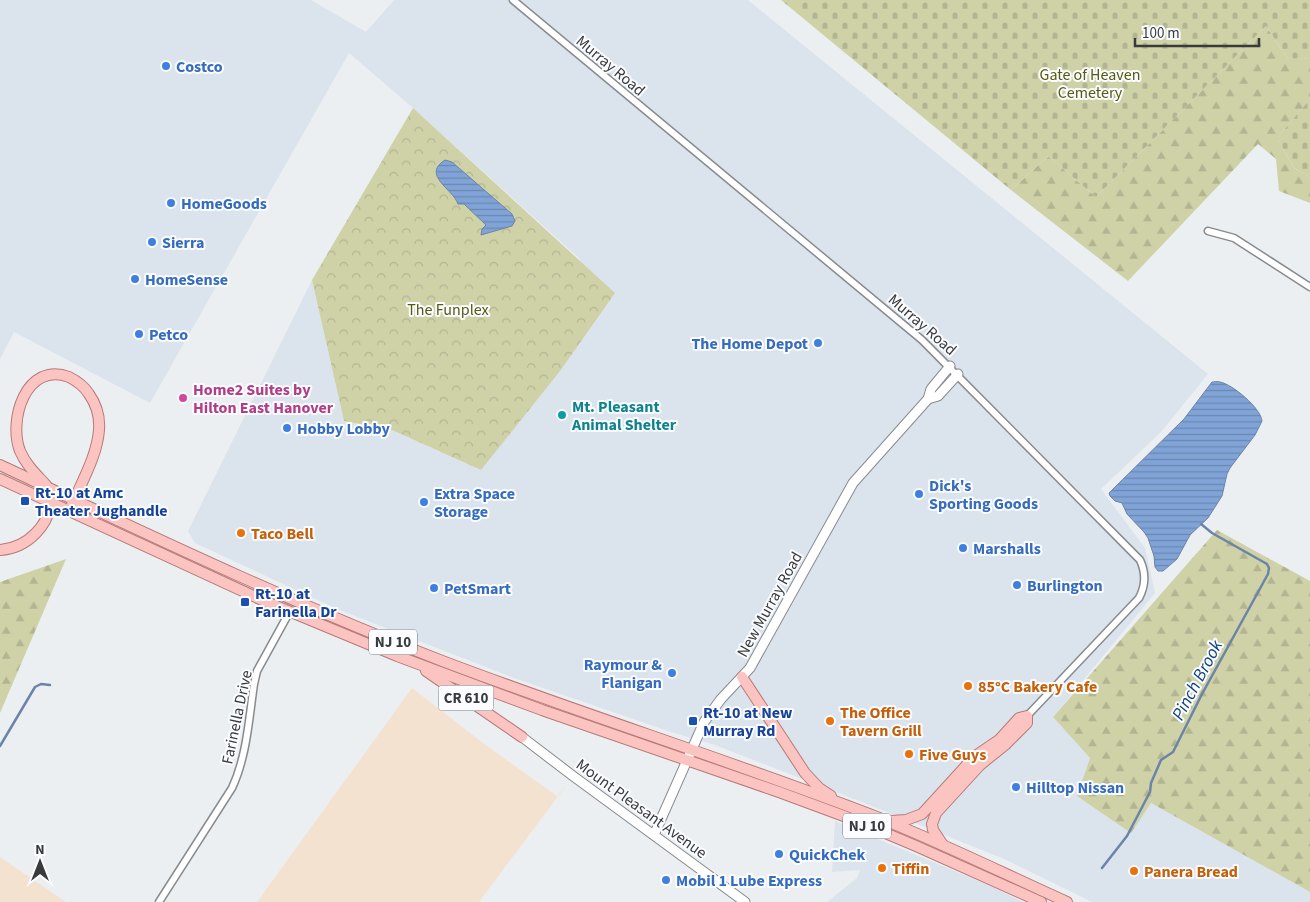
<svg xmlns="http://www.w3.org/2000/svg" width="1310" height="902" font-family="'Source Sans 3',sans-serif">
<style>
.built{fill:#dbe3ed}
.industrial{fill:#f3e2d0}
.forest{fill:url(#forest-firs)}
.cemetery{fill:url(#cemetery-stones)}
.park{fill:url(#park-crowns)}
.water{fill:url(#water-rules);stroke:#6b84a8}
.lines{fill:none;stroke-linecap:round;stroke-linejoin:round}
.stream{stroke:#6b84a8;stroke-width:2.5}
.street-casing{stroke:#888b8e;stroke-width:9}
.secondary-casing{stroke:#888b8e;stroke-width:11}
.primary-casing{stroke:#b67a77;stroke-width:12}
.street{stroke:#fff;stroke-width:6}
.secondary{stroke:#fff;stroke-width:9}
.primary{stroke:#fcc4c1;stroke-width:10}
.shop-dot{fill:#3f7fe0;stroke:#fafcff;stroke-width:2}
.hotel-dot{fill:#d1479c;stroke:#fafcff;stroke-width:2}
.culture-dot{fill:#0f9aa8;stroke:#fafcff;stroke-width:2}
.transit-dot{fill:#1a4fb4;stroke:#fafcff;stroke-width:2}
.food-dot{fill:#e8710a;stroke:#fafcff;stroke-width:2}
.labels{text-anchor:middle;stroke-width:4;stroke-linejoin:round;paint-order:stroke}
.shield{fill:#fafcff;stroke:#737476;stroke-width:1}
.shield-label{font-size:15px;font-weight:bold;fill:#393a3b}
.street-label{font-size:16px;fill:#393a3b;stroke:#fafcff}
.shop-label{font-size:16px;font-weight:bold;fill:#366cbe;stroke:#fafcff;text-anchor:start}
.park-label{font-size:16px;fill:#575a10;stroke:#fafcff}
.hotel-label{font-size:16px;font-weight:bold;fill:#b23c85;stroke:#fafcff;text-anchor:start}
.culture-label{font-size:16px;font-weight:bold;fill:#0d838f;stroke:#fafcff;text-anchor:start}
.transit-label{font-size:16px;font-weight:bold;fill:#164399;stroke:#fafcff;text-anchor:start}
.food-label{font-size:16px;font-weight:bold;fill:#c56008;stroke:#fafcff;text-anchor:start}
.water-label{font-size:18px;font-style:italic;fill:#11417e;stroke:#fafcff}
</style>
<defs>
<pattern id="forest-firs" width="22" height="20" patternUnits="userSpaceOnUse" patternTransform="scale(1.25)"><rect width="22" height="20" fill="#cfd2a7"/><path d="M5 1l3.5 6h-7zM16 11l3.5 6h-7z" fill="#b2b591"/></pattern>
<pattern id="cemetery-stones" width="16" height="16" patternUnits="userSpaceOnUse" patternTransform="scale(1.25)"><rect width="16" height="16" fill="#cfd2a7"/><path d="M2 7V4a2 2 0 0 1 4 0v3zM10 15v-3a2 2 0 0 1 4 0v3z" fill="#b2b591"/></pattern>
<pattern id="park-crowns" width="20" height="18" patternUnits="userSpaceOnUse" patternTransform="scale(1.25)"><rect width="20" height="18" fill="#cfd2a7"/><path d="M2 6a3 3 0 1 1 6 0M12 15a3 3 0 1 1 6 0" fill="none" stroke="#b2b591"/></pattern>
<pattern id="water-rules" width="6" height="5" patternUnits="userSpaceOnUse" patternTransform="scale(1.25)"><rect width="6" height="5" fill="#80a4d7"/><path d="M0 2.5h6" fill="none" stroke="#6a87b0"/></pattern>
</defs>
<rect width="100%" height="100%" fill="#eceff2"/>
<g class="built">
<path d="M0,0H311L366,32L394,0H748L1208,374L1161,432L1101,489L1145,548L1155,593L1053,717L1090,758L1078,796L1131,832L1151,803L1310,892V902H1092L1004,859L895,815L715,745L671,732L511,677L337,609L195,543L188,531L312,280L344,421L392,430L481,470L580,259L413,108L349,53L150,403L14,332L0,359Z"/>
<path d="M835,821L995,888L1023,902H827L857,878L860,870L832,872Z"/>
</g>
<g class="industrial">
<path d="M412,688L487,746L557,796L568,783L479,902H257Z"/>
<path d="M0,857L66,902H0Z"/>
</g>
<g class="forest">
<path d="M1266,26L1288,59L1310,58V99L1277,138L1294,168L1310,177V203L1279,191L1276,159L1258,144L1128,281L1011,190L1048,156L1096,197Z"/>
<path d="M1217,530L1310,581V892L1151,803L1131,833L1077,796L1090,758L1053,717Z"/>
<path d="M66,559L0,713V582Z"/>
</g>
<g class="cemetery">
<path d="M781,0H1310V58L1288,59L1266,26L1096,197L1048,156L1011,190Z"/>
<path d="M1310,99V177L1294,168L1277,138Z"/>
</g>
<path class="park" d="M413,108L615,293L560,371L481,470L392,430L344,421L312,280Z"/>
<g class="water">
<path d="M445,160L452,162L512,214L515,221L512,226L481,235L482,229L486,225L464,204H458C453,189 421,175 445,160Z"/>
<path d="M1212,382C1214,382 1217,381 1220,382C1232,384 1261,408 1262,421L1255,435L1230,468L1227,474L1222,496L1208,518L1190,535L1177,559L1163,571H1158L1155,567L1154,556L1148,538L1144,532L1127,514L1122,503L1115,501L1110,496L1109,493L1184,419Z"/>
</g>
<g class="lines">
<g class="stream">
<path d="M0,746L35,687L41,684L50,685"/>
<path d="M1102,868L1127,836L1150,792L1151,783L1161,760L1173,752L1202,694L1268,574L1269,568L1267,564L1212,533L1201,524"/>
</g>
<defs>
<g id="street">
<path d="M513,0L922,340L1140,560C1146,573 1146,585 1139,598L1027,716"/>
<path d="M1208,231L1234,238L1310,287"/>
<path d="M159,902L232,788C247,756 249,718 254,684L257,671L290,611"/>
</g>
<g id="secondary">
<path d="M928,399L938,396L958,374"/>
<path d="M522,737L573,776L745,902"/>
<path d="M654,835L704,722L721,699L750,668L853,483L928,399L931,389L950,366"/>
</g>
<g id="primary">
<path d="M0,465C147,534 293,604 445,662C590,717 738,763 882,819C944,844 1005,874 1067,902"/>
<path d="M0,479L262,600L397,656L542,710L779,792L852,819L916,846L1041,902"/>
<path d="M46,485C36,474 26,465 20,451C8,420 26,361 69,377C77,381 84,386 89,394C96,404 100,417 99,430C97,456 82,481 72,505"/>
<path d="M0,550C28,548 50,525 52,497"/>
<path d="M426,671L522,737"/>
<path d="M742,677L805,773L819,788L831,796"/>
<path d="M891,821L906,820L922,814L974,757L999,740L1019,718L1027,716V723L1006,744L980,765L936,813L932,824L933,830L943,845"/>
</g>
</defs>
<use href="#street" class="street-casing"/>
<use href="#secondary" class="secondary-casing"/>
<use href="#primary" class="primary-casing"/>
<use href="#street" class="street"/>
<use href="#secondary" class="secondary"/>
<use href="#primary" class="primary"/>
</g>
<g class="shop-dot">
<circle cx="166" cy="66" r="5"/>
<circle cx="171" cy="203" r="5"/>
<circle cx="152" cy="242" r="5"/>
<circle cx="135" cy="279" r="5"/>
<circle cx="139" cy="334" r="5"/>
<circle cx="818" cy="343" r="5"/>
<circle cx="287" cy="428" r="5"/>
<circle cx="919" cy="494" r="5"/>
<circle cx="424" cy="502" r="5"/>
<circle cx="963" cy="548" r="5"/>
<circle cx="1017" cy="585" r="5"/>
<circle cx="434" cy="588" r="5"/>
<circle cx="672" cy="673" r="5"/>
<circle cx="1016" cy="787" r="5"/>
<circle cx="779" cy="854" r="5"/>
<circle cx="666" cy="880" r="5"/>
</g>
<circle class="hotel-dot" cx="183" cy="398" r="5"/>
<circle class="culture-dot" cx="562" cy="415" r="5"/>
<g class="transit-dot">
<rect x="20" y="496" width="10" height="10" rx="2.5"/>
<rect x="240" y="597" width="10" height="10" rx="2.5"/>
<rect x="688" y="716" width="10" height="10" rx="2.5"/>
</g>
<g class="food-dot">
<circle cx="241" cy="533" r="5"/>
<circle cx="968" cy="686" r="5"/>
<circle cx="830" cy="721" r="5"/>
<circle cx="909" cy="754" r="5"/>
<circle cx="882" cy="868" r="5"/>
<circle cx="1134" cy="871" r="5"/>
</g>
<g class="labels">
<g class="shield">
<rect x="369" y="629.5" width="48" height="25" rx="4"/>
<rect x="438.5" y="685.5" width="55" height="25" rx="4"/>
<rect x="843" y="813.5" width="48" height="25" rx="4"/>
</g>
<g class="shield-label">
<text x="393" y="647">NJ 10</text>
<text x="466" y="703">CR 610</text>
<text x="867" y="831">NJ 10</text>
</g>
<g class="street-label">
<text transform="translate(611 65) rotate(40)" y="6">Murray Road</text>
<text transform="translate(923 324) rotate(41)" y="6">Murray Road</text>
<text transform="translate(769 604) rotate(-61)" y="6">New Murray Road</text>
<text transform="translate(236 717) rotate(-78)" y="6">Farinella Drive</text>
<text transform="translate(642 808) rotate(36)" y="6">Mount Pleasant Avenue</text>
</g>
<g class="shop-label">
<text x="176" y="72">Costco</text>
<text x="181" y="209">HomeGoods</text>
<text x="162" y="248">Sierra</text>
<text x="145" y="285">HomeSense</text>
<text x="149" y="340">Petco</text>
<text x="808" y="349" text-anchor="end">The Home Depot</text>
<text x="297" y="434">Hobby Lobby</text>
<text x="929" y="491">Dick's<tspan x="929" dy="18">Sporting Goods</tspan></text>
<text x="434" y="499">Extra Space<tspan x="434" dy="18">Storage</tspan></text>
<text x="973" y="554">Marshalls</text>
<text x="1027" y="591">Burlington</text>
<text x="444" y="594">PetSmart</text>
<text x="662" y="670" text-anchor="end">Raymour &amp;<tspan x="662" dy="18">Flanigan</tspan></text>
<text x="1026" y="793">Hilltop Nissan</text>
<text x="789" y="860">QuickChek</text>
<text x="676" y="886">Mobil 1 Lube Express</text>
</g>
<g class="park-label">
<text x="1090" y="80">Gate of Heaven<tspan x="1090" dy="18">Cemetery</tspan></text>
<text x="448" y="315">The Funplex</text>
</g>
<g class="hotel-label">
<text x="193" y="395">Home2 Suites by<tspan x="193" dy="18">Hilton East Hanover</tspan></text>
</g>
<g class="culture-label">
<text x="572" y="412">Mt. Pleasant<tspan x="572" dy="18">Animal Shelter</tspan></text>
</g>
<g class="transit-label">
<text x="35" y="498">Rt-10 at Amc<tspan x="35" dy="18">Theater Jughandle</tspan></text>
<text x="255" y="599">Rt-10 at<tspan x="255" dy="18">Farinella Dr</tspan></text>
<text x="703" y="718">Rt-10 at New<tspan x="703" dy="18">Murray Rd</tspan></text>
</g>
<g class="food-label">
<text x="251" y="539">Taco Bell</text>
<text x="978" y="692">85°C Bakery Cafe</text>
<text x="840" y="718">The Office<tspan x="840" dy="18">Tavern Grill</tspan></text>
<text x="919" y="760">Five Guys</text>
<text x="892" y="874">Tiffin</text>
<text x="1144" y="877">Panera Bread</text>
</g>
<g class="water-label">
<text transform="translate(1197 680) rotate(-62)" y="6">Pinch Brook</text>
</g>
</g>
<g transform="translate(40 862)" stroke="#fafcff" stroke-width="4" paint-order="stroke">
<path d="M0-4L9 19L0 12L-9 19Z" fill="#393a3b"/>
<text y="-8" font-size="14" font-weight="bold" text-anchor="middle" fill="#393a3b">N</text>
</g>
<path d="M1135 38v8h124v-8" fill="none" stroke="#393a3b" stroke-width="2.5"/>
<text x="1142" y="38" font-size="15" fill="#393a3b" stroke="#fafcff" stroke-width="4" paint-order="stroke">100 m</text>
</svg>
